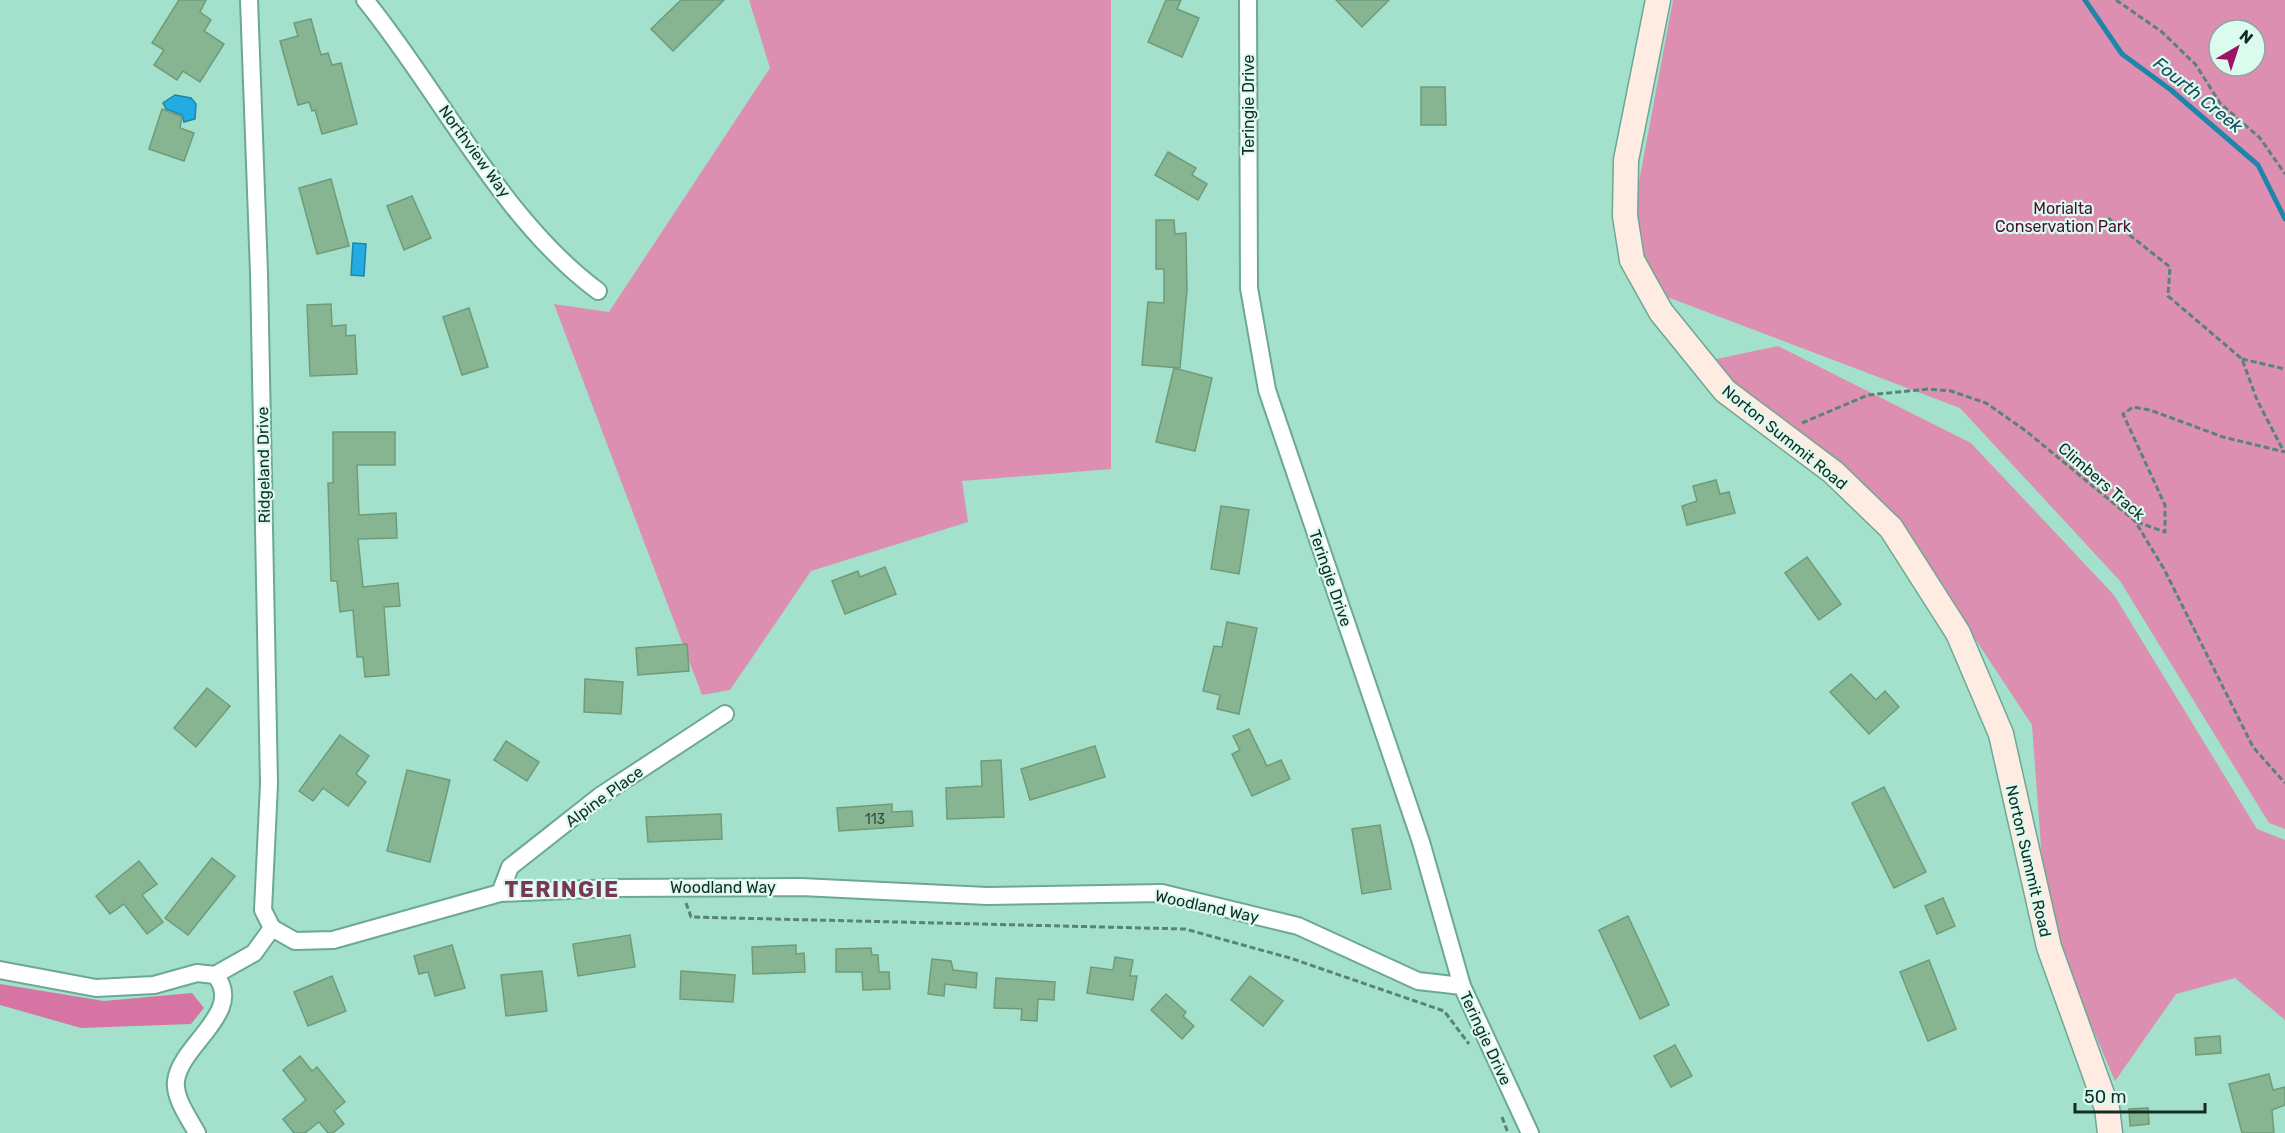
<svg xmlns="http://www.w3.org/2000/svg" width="2285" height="1133" font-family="Rubik,sans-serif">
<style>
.green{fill:#dd8fb2;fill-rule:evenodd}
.forest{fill:#d674a3}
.water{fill:#22ace1;stroke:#1e86a8;stroke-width:1.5}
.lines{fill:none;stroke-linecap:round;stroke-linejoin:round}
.stream{stroke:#1e86a8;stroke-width:5}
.building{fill:#87b491;stroke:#6f9b79;stroke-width:1.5}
.minor-casing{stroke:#6ca894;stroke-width:20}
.secondary-casing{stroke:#6ca894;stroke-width:27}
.path{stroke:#598475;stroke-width:3;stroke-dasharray:6 3;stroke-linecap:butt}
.minor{stroke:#fff;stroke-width:16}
.secondary{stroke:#feece2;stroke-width:24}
.labels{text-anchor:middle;stroke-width:4.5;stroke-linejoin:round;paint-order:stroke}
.number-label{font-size:14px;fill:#304e3f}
.street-label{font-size:16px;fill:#132c24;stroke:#dcfbef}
.park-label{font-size:16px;fill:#4c0f31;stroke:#dcfbef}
.water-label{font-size:18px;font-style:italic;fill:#184b62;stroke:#dcfbef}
.district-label{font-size:22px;font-weight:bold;letter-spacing:1.5px;fill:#793858;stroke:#dcfbef}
</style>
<rect width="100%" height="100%" fill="#a3e1cc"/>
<g class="green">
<path d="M749,0H1111V469L962,481L968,522L811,571L730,690L702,695L554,304L609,312L770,68Z"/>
<path d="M1673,0H2285V829L2269,823L2120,581L1960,408L1662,295L1627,246ZM2219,30H2255V66H2219Z"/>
<path d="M1778,346L1971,443L2114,595L2257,829L2285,840V1020L2235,978L2176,994L2115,1081L2063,959L2043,874L2032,725L1892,513L1707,361Z"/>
</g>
<path class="forest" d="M0,984L104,1001L192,993L204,1008L191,1024L81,1028L0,1005Z"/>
<g class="water">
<path d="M175,95L191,98L196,104L195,119L184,122L182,115L166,109L163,103Z"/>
<path d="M353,243L366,244L364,276L351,275Z"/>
</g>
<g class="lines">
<path class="stream" d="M2085,0L2122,54L2171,90L2258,165L2285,219"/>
</g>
<g class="building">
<path d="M179,0H206L200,12L211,20L204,31L224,44L200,82L183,71L177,80L154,65L164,50L152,43Z"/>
<path d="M681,0H724L673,51L651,29Z"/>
<path d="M1166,0H1181L1177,9L1199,18L1182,57L1148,42Z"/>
<path d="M1336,0H1389L1362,27Z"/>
<path d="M311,19L321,55L328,53L332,65L341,63L357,124L322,134L315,110L312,111L309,102L298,105L280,41L298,36L294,23Z"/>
<path d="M1421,87H1445L1446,125H1421Z"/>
<path d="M162,109L182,117L180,128L194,133L184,161L149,149Z"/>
<path d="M1168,152L1196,168L1192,175L1207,184L1198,200L1155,175Z"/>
<path d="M331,179L349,246L317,254L299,188Z"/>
<path d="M412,196L431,238L404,250L387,206Z"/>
<path d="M1156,220H1174L1175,234L1186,233L1187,290L1180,368L1142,365L1148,302L1164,303V269H1156Z"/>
<path d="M331,304L332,326L346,325V336L355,335L357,374L310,376L307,305Z"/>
<path d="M469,308L488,367L462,375L443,317Z"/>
<path d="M1174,368L1212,378L1195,451L1156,442Z"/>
<path d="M333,432H395V465H357L359,515L396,513L397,538L358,539L363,587L398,583L400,606L384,607L389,675L365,677L363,657H357L353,610L340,612L337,581H331L328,483H333Z"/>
<path d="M1716,480L1720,494L1729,492L1735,513L1687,525L1682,506L1697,501L1693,486Z"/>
<path d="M1221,506L1249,510L1239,574L1211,569Z"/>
<path d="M1807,557L1841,604L1819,620L1785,573Z"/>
<path d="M885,567L896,594L845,614L832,581L858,571L860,577Z"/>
<path d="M1227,622L1257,628L1239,714L1217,709L1220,695L1203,691L1214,646L1222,647Z"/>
<path d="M687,644L689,671L638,675L636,648Z"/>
<path d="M1851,674L1876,700L1885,691L1899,707L1869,734L1830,692Z"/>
<path d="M585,679L623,682L621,714L584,712Z"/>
<path d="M207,688L230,706L196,747L174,728Z"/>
<path d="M1249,729L1267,766L1281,760L1290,779L1252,796L1232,754L1240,750L1233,736Z"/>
<path d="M340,735L369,756L356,774L366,782L348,806L323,788L313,801L299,791Z"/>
<path d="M506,741L539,762L527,781L494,760Z"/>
<path d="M1095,746L1105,777L1030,800L1021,769Z"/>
<path d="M1001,760L1004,817L947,819L946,788L982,786L981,761Z"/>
<path d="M407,770L450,780L430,862L387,851Z"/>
<path d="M1884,787L1926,872L1894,888L1852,803Z"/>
<path d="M892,804V812L912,811L913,826L839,831L837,808Z"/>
<path d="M721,814L722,839L648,842L646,817Z"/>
<path d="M1380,825L1391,889L1362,894L1352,829Z"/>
<path d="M212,858L235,876L188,935L165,918Z"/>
<path d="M139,861L157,884L142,895L163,922L147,934L124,904L110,914L96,896Z"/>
<path d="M1943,898L1955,926L1937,934L1925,906Z"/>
<path d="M1628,916L1669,1005L1640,1019L1599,930Z"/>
<path d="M630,935L635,967L578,976L573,944Z"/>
<path d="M452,945L465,988L435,996L428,972L419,974L414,956Z"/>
<path d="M796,945V954L804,953L805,972L753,974L752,947Z"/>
<path d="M871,948L872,955H878L879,972H889L890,989L863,990L862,972H836V949Z"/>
<path d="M1115,957L1133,960L1130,976H1137L1133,1000L1087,993L1091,967L1113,970Z"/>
<path d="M932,959L951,961L953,970L977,973L976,988L945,984L944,996L928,994Z"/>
<path d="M1929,960L1956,1029L1928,1041L1900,972Z"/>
<path d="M542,971L547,1011L506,1016L501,975Z"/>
<path d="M681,971L735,975L733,1002L680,999Z"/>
<path d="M332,976L346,1011L308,1026L294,992Z"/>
<path d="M1250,976L1283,1001L1263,1026L1231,1000Z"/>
<path d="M996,978L1055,982L1054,1000L1038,999L1037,1021L1021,1020L1022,1009L994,1008Z"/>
<path d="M1166,994L1186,1012L1183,1016L1194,1026L1182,1039L1151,1010Z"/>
<path d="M2220,1036L2221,1053L2196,1055L2195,1038Z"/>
<path d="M1675,1045L1692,1076L1671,1087L1654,1056Z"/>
<path d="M300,1056L312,1071L317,1067L345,1102L334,1111L344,1124L333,1133H328L319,1122L305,1133H294L283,1119L306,1100L283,1070Z"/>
<path d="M2269,1074L2273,1090L2285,1087V1105L2272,1110L2274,1133H2242L2229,1084Z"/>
<path d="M2148,1108L2149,1124L2130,1126L2129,1109Z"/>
</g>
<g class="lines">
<defs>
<g id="minor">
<path d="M249,0L259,273L269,784L263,910L272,928"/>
<path d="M365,0C440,92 502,220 598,291"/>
<path d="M1248,0L1249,288L1267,390L1421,842L1462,986L1530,1133"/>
<path d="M500,893L510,867L600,796L725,714"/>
<path d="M0,970L96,988L154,985L197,973L215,975L254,953L272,928L295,941L333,940L500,893L613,888L801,887L987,896L1162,893L1298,926L1418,981L1462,986"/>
<path d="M197,1133C189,1118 174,1098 176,1081C180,1045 246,1011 215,975"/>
</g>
<path id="secondary" d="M1658,0L1626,160L1625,216L1632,260L1661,312L1725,391L1833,472L1891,528L1958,633L2001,734L2049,947L2107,1108L2110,1133"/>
</defs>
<use href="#minor" class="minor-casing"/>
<use href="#secondary" class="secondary-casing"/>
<g class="path">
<path d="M2116,0L2162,32L2196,65L2220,103L2260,138L2285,174"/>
<path d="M2108,218L2170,267L2168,296L2242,359L2257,400L2284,452"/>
<path d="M2242,359L2285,369"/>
<path d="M1802,423L1868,395L1929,389L1951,391L1986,403L2026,431L2135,521L2164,569L2253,747L2285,783"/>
<path d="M2137,522L2165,532V505L2123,414L2133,407L2150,410L2223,437L2285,452"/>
<path d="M686,903L691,917L1185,929L1290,958L1444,1011L1469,1044"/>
<path d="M1502,1117L1508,1133"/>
</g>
<use href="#minor" class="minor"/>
<use href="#secondary" class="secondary"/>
</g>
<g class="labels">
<g class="number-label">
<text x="875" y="824">113</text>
</g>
<g class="street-label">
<text transform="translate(1248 105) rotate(-90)" y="6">Teringie Drive</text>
<text transform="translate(475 151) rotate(54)" y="6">Northview Way</text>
<text transform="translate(1785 437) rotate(39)" y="6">Norton Summit Road</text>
<text transform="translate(263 465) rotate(-91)" y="6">Ridgeland Drive</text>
<text transform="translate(2102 481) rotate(41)" y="6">Climbers Track</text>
<text transform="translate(1331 578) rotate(71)" y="6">Teringie Drive</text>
<text transform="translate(604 796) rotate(-36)" y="6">Alpine Place</text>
<text transform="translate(2029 861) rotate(77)" y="6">Norton Summit Road</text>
<text x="723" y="893">Woodland Way</text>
<text transform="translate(1207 906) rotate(12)" y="6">Woodland Way</text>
<text transform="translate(1486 1038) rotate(65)" y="6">Teringie Drive</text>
</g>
<g class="park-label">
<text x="2063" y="214">Morialta<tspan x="2063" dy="18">Conservation Park</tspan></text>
</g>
<g class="water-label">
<text transform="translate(2198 95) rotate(39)" y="6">Fourth Creek</text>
</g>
<g class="district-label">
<text x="562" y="897">TERINGIE</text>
</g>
</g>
<g transform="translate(2237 48) rotate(39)"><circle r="28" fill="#dcfbef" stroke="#8ca89e" stroke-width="1.5"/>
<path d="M0-4.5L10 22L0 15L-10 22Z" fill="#9c1565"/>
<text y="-9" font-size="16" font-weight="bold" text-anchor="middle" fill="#132c24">N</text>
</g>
<path d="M2075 1103v9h130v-9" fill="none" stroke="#132c24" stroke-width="3"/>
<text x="2084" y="1103" font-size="18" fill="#132c24" stroke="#dcfbef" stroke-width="4.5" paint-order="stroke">50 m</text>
</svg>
